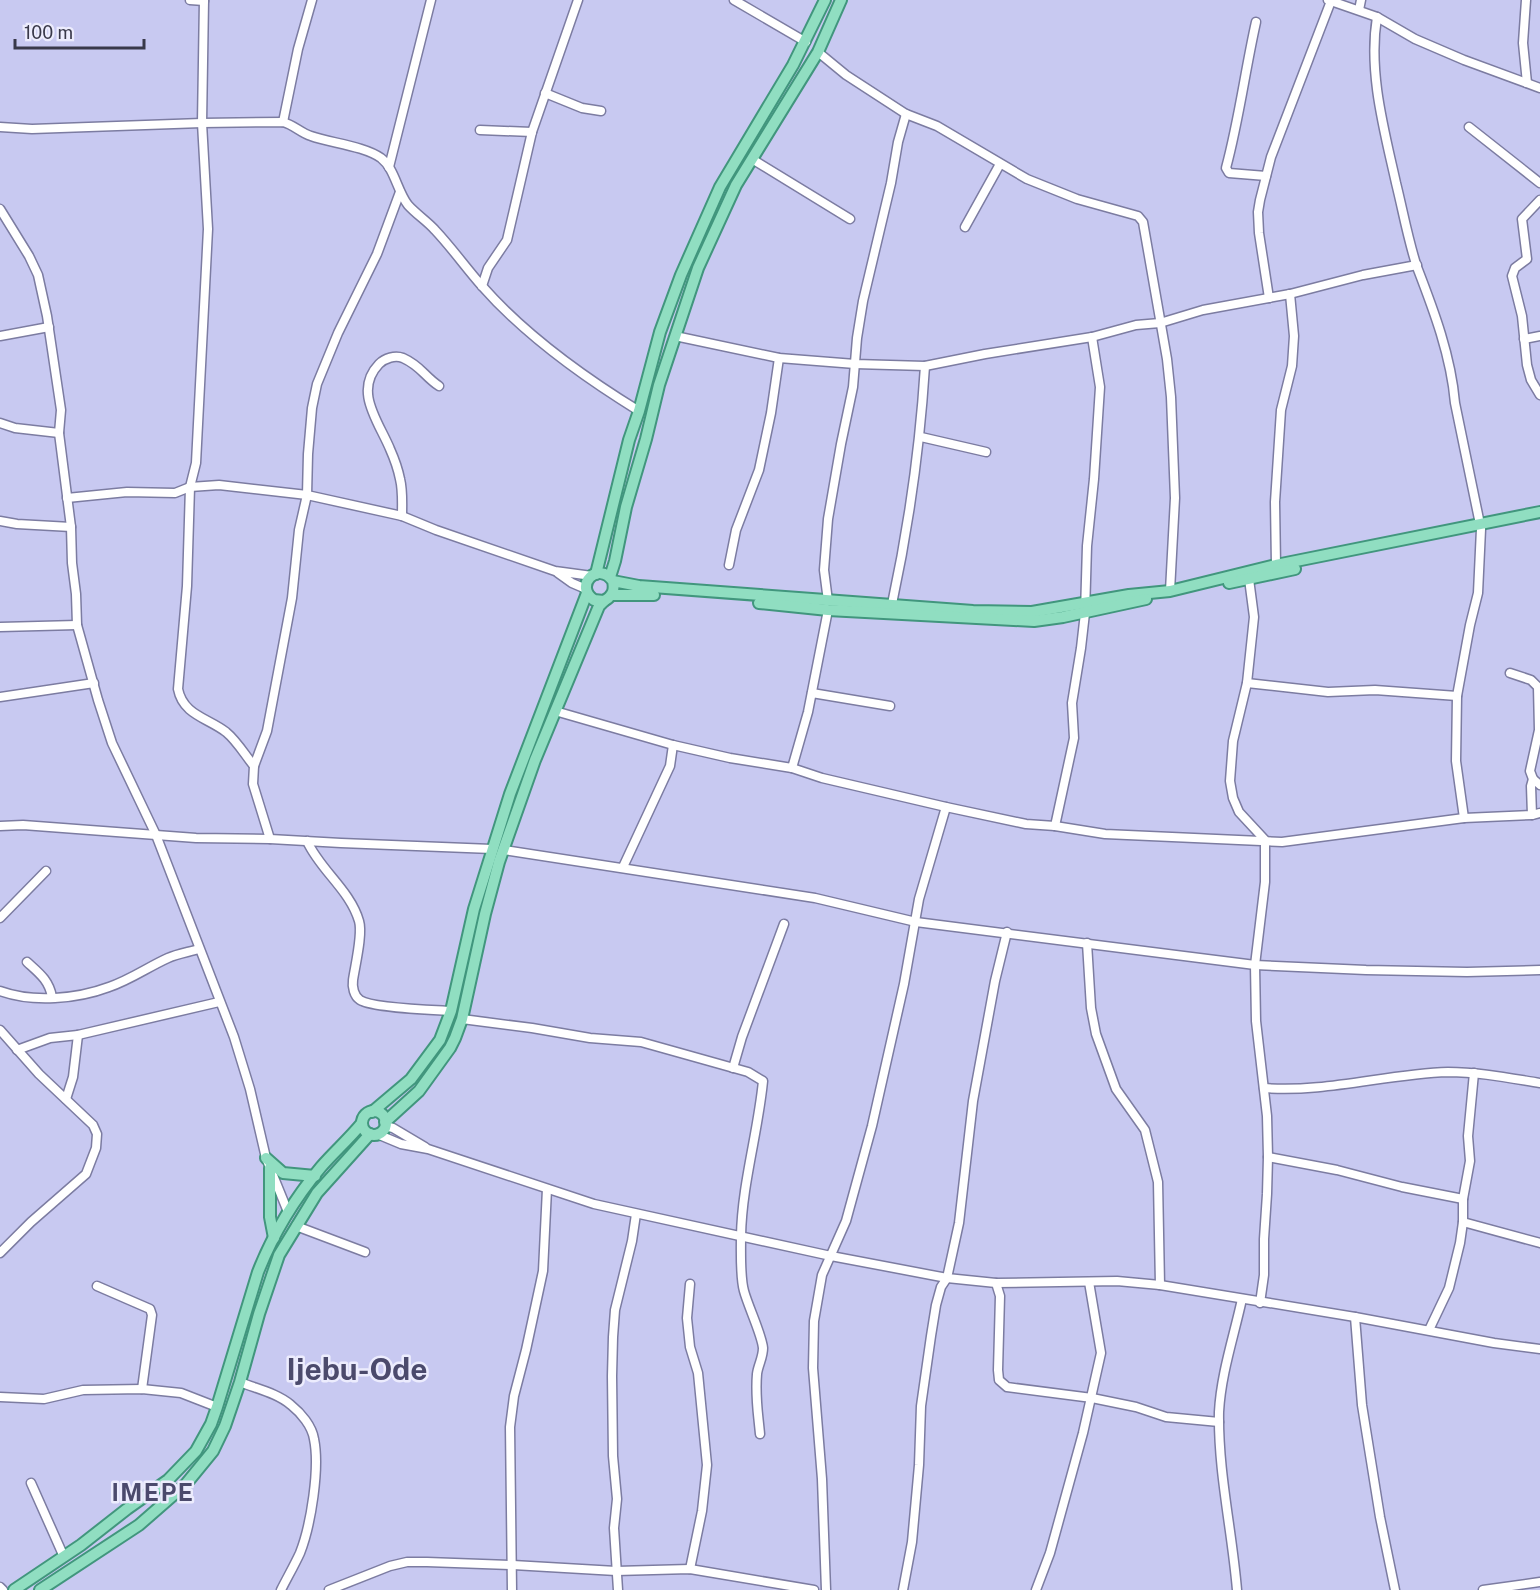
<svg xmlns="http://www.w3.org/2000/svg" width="1540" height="1590" font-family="'Public Sans',sans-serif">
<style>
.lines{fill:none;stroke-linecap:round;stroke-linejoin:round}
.minor-casing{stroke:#7c7ca1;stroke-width:11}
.major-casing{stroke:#41967d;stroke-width:14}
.minor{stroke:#fff;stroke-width:8}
.major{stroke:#90dec1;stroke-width:10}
.labels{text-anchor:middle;stroke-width:5;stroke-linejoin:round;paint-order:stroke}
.district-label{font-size:24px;font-weight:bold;letter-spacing:1.5px;fill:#4b4a6c;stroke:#ececfd}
.town-label{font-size:30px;font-weight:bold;fill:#4b4a6c;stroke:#ececfd}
</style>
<rect width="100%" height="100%" fill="#c8c9f1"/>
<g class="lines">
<defs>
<g id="minor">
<path d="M190,0L204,1"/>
<path d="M204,0L202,123L208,229L196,463L190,487L187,586L178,689C183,715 208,718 226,732C237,741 245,755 254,766L253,784L270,839"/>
<path d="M734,0L806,42"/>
<path d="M1328,0L1377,17L1415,39L1464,60L1540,88"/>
<path d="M1526,0L1523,43L1527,83"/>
<path d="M1359,10L1361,0"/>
<path d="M1377,17C1368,72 1384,129 1396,183C1403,211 1408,240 1417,267C1434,311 1451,356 1455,403L1481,529L1478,593L1470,625L1457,696L1456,761L1464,818"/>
<path d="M1256,22C1245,71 1239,120 1226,168L1229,173L1266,176"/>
<path d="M818,52L846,75L906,114L937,126L1027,179L1077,199L1138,216L1143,222L1167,359L1171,397L1175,498L1170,591"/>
<path d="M545,93L582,108L601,111"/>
<path d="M283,122L298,49L312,0"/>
<path d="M0,127L32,129L202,123L283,122C294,125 301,133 311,136C331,143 364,146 381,158C395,169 397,191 408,205C416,214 427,221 435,230C452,248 466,268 482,286C526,336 582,376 639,411"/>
<path d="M1469,127L1540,183"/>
<path d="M480,130L532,132"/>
<path d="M752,159L850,219"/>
<path d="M389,167L431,0"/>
<path d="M1540,200L1522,219L1527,259L1515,268L1512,276L1522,316L1527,365L1531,380L1540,395"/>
<path d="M0,209L29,256L38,275L47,316L61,410L59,433L71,527L72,563L76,594L77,625L98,700L112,743L156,835L234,1037L250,1089L266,1158L288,1212"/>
<path d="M965,227L1000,164"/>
<path d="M482,286L488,268L507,240L532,132L578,0"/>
<path d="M1269,298L1259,233L1258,212L1260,200L1271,157L1331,1"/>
<path d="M0,336L49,327"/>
<path d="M675,336L779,358L855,364L925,366L985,354L1092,337L1136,325L1160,323L1203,310L1290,294L1363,275L1417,265"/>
<path d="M1524,339L1540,336"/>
<path d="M0,423L15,428L59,433"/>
<path d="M921,437L986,452"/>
<path d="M67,498L127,492L175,493L190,487L219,485L307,495L402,516L436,530L555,571L592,576"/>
<path d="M402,516C402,504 403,491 400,479C398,469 394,458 390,449C379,422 353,391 379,364C385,358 395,355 403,358C421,366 424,376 439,386"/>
<path d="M0,521L17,524L71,527"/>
<path d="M729,565L736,530L759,470L771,413L779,358"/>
<path d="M1276,565L1275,502L1281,410L1292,366L1294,336L1290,294"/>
<path d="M558,573L572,583L586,589"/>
<path d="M1249,579L1254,617L1247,683L1233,741L1230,781L1233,798L1239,812L1265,840V882L1255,965L1256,1021L1267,1116L1268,1157L1267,1194L1264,1239V1275L1260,1303"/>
<path d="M828,601L824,570L828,519L841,444L853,387L857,338L863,301L891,183L898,142L906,114"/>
<path d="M892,604C909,525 920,446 925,366"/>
<path d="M0,627L77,625"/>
<path d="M1510,673L1531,680L1538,687L1539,730L1530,771L1533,779L1540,785"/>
<path d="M1247,683L1328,692L1375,690L1457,696"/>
<path d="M812,693L890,706"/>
<path d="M0,697L94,683"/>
<path d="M555,711L673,745L730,758L792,768L822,778L946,807L1026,824L1055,826L1105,834L1282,842L1464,818L1532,815L1540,813"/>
<path d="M254,766L267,731L292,598L299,530L307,495L308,454L312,408L317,384L338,333L377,254L400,192"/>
<path d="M792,768L808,712L828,610"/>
<path d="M1532,815L1531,786L1533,779"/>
<path d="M0,826L23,825L196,838L270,839L341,843L492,849"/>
<path d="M1055,826L1074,738L1072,703L1081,648L1085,613L1087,546L1094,479L1100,387L1092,337"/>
<path d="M307,841C320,870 350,890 359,921C363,934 355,966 353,980C352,987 354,996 360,1000C372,1008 434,1010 451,1011"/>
<path d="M504,850L815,898L916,922L1255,965L1366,970L1467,972L1540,970"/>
<path d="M623,867L670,766L673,745"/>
<path d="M0,918L46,871"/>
<path d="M1087,943L1091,1008L1096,1034L1116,1089L1145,1130L1158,1182L1160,1285"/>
<path d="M27,962C39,973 49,980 52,997"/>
<path d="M0,991C33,1003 77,999 109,987C130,980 148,967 168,958C177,954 189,952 199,949"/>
<path d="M462,1019L532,1028L590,1038L641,1042L748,1072L763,1081C758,1133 742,1184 741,1236C741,1251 740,1277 744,1291C748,1306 762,1335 763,1348C763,1358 758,1365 757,1374C755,1397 758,1412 760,1434"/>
<path d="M0,1030L39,1074L93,1125L97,1134L96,1148L86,1174L31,1222L0,1253"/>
<path d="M17,1050L50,1038L78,1035L219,1002"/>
<path d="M733,1068L742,1037L784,924"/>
<path d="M1264,1088C1325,1093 1386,1074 1448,1072C1479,1072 1509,1078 1540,1083"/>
<path d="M66,1099L73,1077L78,1035"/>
<path d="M385,1126L393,1128L425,1147"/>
<path d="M377,1134L401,1144L428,1149L594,1204L831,1256L947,1278L996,1283L1117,1281L1160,1285L1355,1317L1494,1343L1540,1349"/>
<path d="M1268,1157L1337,1170L1402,1187L1463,1199"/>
<path d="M1463,1222L1540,1243"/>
<path d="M296,1226L365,1252"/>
<path d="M996,1283L1000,1296L998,1370L999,1380L1007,1387L1092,1398L1136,1407L1166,1417L1219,1422"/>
<path d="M690,1284L687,1318L690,1347L698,1373L707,1465L702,1511L690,1569"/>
<path d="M97,1286L150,1309L152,1315L142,1389"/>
<path d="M1355,1317L1362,1405L1380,1517L1395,1590"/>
<path d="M1429,1330L1449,1288L1460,1243L1463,1222V1199L1470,1161L1468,1136L1474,1073"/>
<path d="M240,1382C257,1389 277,1393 291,1405C301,1413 312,1426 314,1439C320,1468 311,1525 300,1553C294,1566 287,1578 281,1590"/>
<path d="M0,1397L44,1399L83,1390L142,1389L181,1393L217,1407"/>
<path d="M31,1483L64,1557"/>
<path d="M0,1587L3,1590"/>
<path d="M329,1590L390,1566L407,1562H427L513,1565L616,1571L690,1569L814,1590"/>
<path d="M512,1590L510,1427L514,1396L526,1350L543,1271L547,1189"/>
<path d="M618,1590L614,1528L617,1499L613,1456L612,1376L613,1337L615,1310L632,1241L636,1214"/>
<path d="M826,1590L822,1479L813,1368L814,1321L822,1275L846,1221L872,1126L904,984L919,899L946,807"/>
<path d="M903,1590L912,1542L919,1465L921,1406L931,1336L936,1305L941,1287L947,1278L959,1223L973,1101L995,981L1007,932"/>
<path d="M1036,1590L1050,1553L1083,1433L1101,1353L1089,1282"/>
<path d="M1237,1590C1232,1530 1218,1472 1219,1412C1221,1374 1234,1336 1242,1299"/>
<path d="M1483,1590L1540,1582"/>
</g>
<g id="major">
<path d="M596,574L629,440L639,411L660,332L681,275L720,187L793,65L825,0"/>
<path d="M610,577L615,561L626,507L646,439L659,385L698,268L736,185L818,52L841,0"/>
<path d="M613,581C615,590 613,596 604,601L594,600C573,586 598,560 613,581L639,586L973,611L1032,612L1129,595L1170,591L1276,565L1540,512"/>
<path d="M1229,583L1295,569"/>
<path d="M612,595H654"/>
<path d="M759,603L828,610L1034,621L1063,617L1146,599"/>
<circle cx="374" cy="1123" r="12"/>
<path d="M372,1112L411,1079L440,1040L451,1011L474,909L510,794L587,593"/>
<path d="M385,1122L419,1091L450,1048L455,1038L462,1019L485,914L499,862L535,760L599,606L604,601"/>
<path d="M266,1158L283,1173L315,1176"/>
<path d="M270,1168V1217L274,1238"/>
<path d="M14,1590L81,1545L127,1509L168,1480L196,1451L211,1424L217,1407L258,1272C273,1234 295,1198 321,1167C334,1152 349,1139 362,1123"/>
<path d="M40,1590L139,1525L186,1484L213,1451L225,1426L240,1382L259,1314L279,1255L317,1193L370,1134"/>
</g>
</defs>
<use href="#minor" class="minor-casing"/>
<use href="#major" class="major-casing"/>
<use href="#minor" class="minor"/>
<use href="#major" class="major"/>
</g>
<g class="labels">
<g class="district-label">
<text x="153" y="1501">IMEPE</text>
</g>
<g class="town-label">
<text x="357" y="1380">Ijebu-Ode</text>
</g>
</g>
<path d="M15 39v9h129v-9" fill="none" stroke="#39394a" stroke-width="3"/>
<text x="24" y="39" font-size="18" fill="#39394a" stroke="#ececfd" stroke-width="4.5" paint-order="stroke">100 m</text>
</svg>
